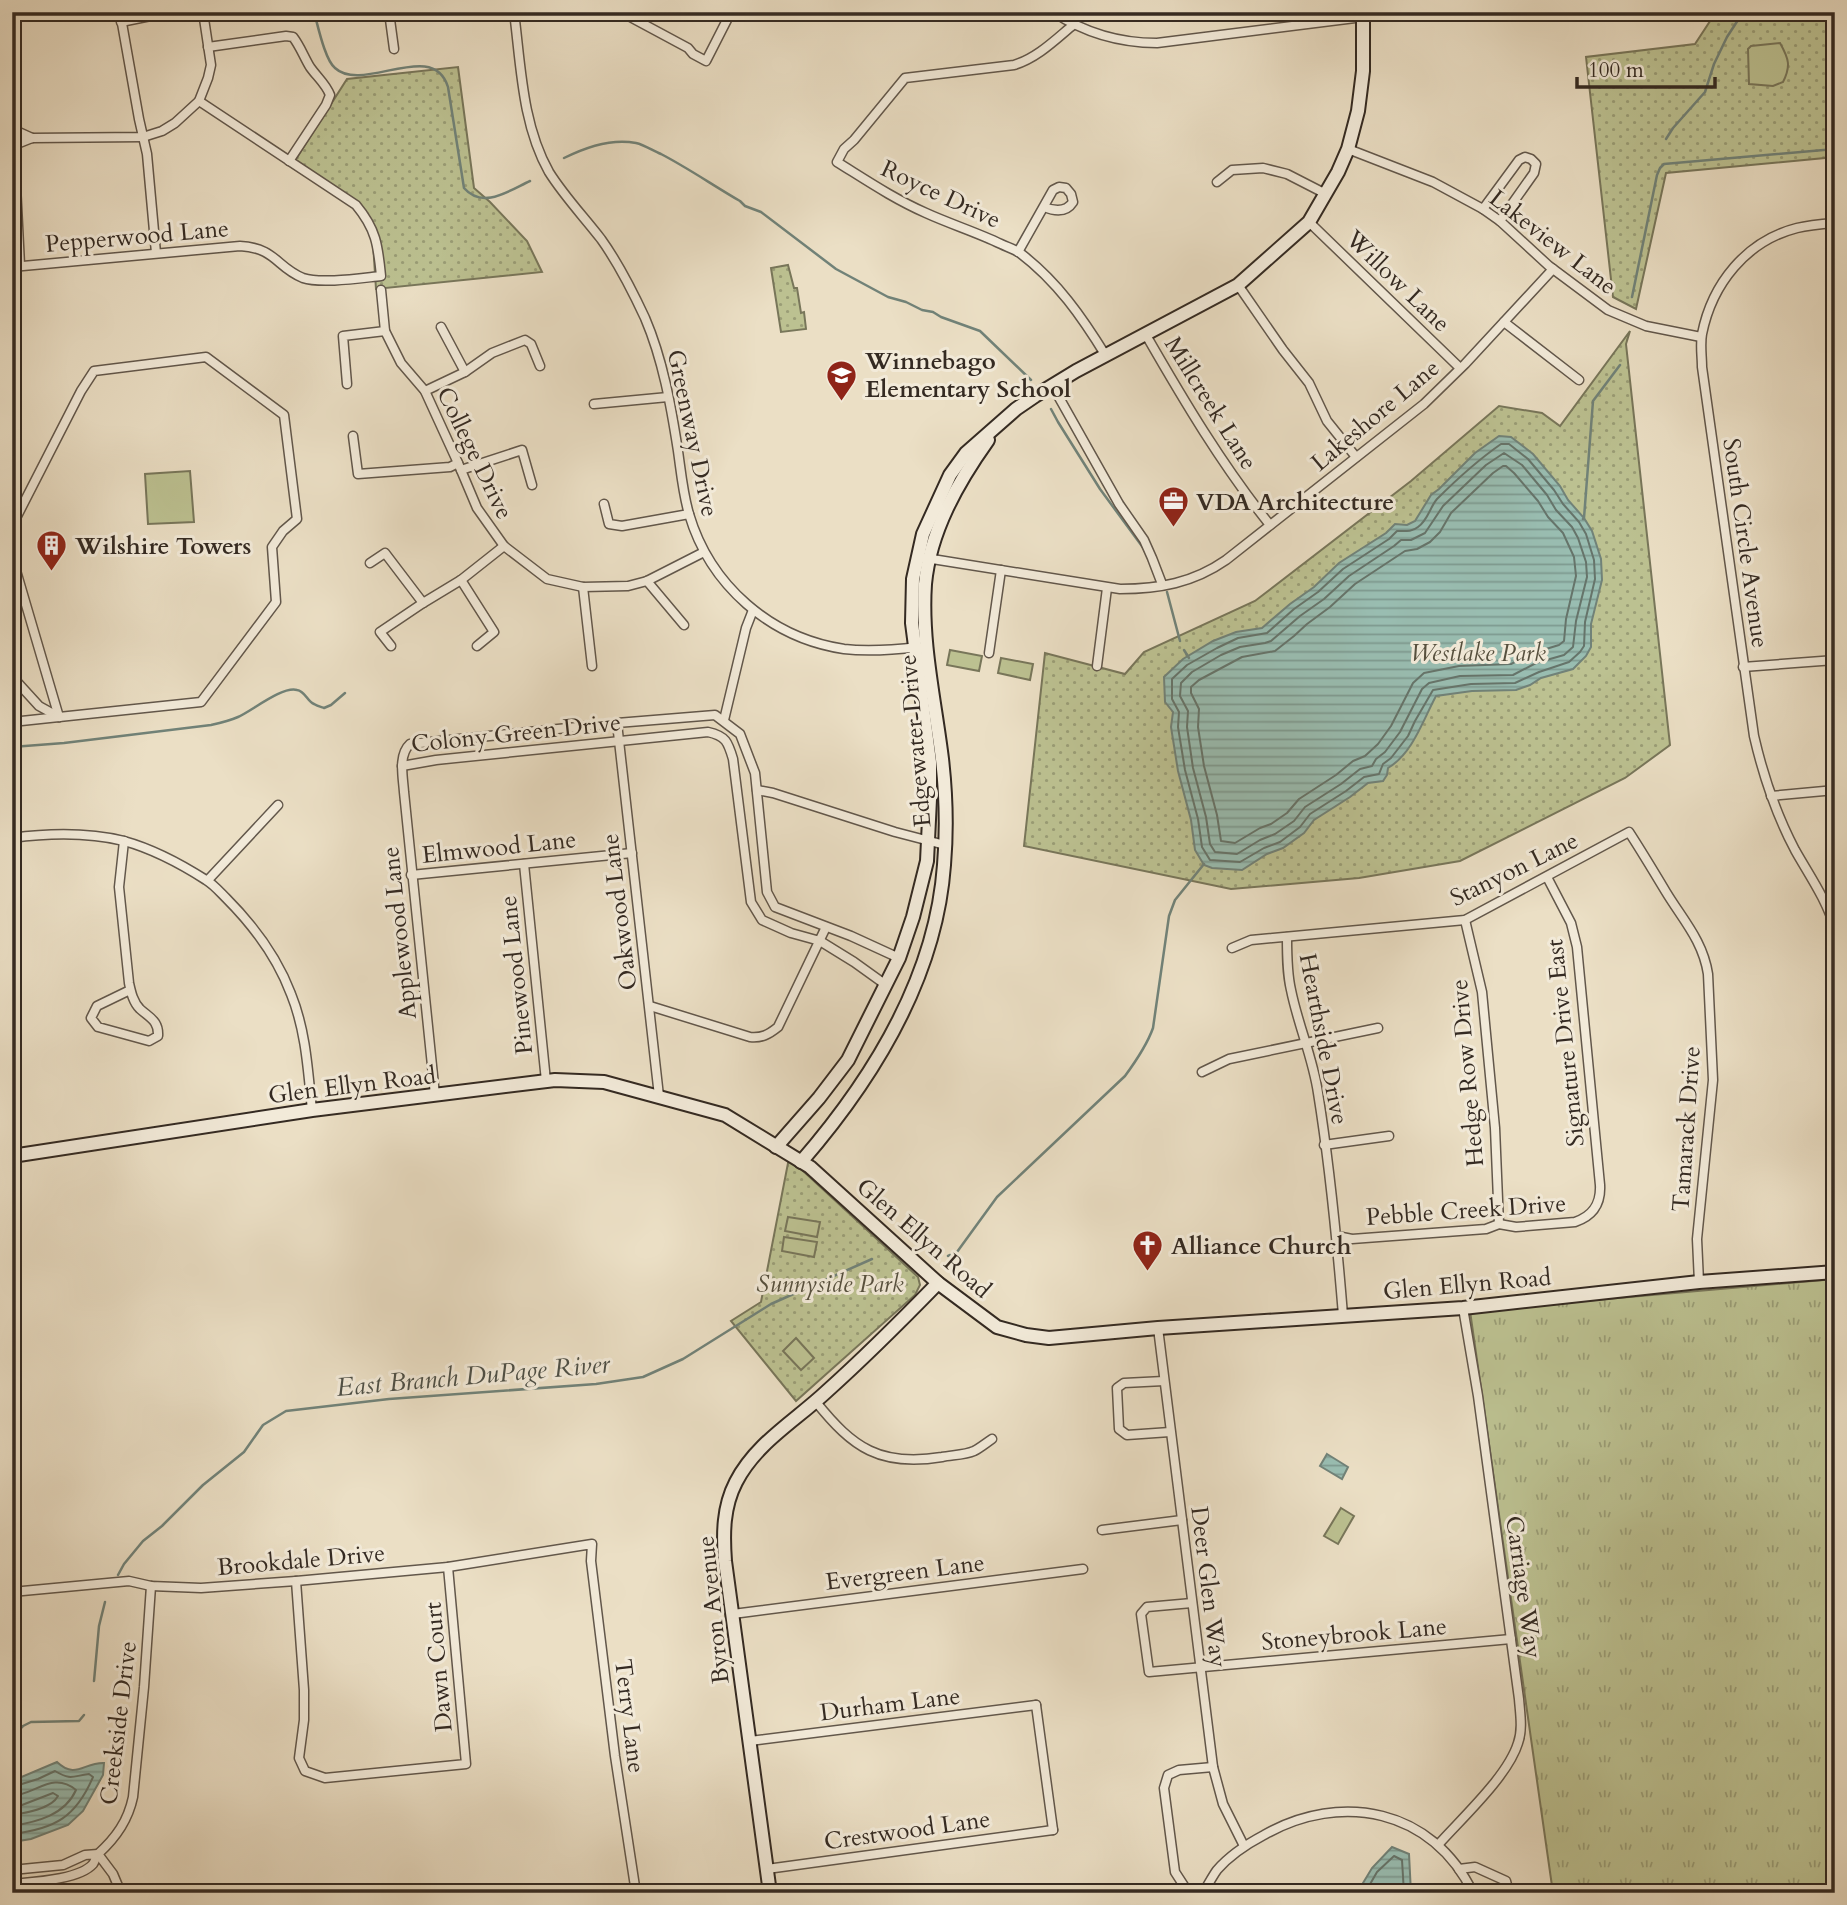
<svg xmlns="http://www.w3.org/2000/svg" width="1847" height="1905" font-family="Cardo,serif">
<style>
.grass{fill:url(#grass-tufts);stroke:#78765a;stroke-width:2}
.park{fill:url(#park-dots);stroke:#78765a;stroke-width:2}
.pitch{fill:#bcc191;stroke:#78765a;stroke-width:2}
.water{fill:url(#water-rules);stroke:#718278;stroke-width:2}
.lines{fill:none;stroke-linecap:round;stroke-linejoin:round}
.shore{stroke:#66746a;stroke-width:2}
.stream{stroke:#718278;stroke-width:2.5}
.street-casing{stroke:#62574b;stroke-width:11}
.secondary-casing{stroke:#342a22;stroke-width:16}
.street{stroke:#f2ead9;stroke-width:8}
.secondary{stroke:#f2ead9;stroke-width:12}
.labels{text-anchor:middle;stroke-width:6;stroke-linejoin:round;paint-order:stroke}
.street-label{font-size:24px;fill:#342a22;stroke:#f2ead9}
.poi-label{font-size:24px;font-weight:bold;fill:#342a22;stroke:#f2ead9;text-anchor:start}
.park-label{font-size:24px;font-style:italic;fill:#56503e;stroke:#f2ead9}
.water-label{font-size:26px;font-style:italic;fill:#4d4f46;stroke:#f2ead9}
</style>
<defs>
<pattern id="grass-tufts" width="24" height="20" patternUnits="userSpaceOnUse" patternTransform="scale(1.75)"><rect width="24" height="20" fill="#bcc191"/><path d="M3 7l-1-3M5 7V3M7 7l1-3M15 17l-1-3M17 17v-4M19 17l1-3" fill="none" stroke="#9a9d76"/></pattern>
<pattern id="park-dots" width="8" height="8" patternUnits="userSpaceOnUse" patternTransform="scale(1.75)"><rect width="8" height="8" fill="#bcc191"/><path d="M2 2h.1M6 6h.1" fill="none" stroke="#9a9d76" stroke-width="1.8" stroke-linecap="round"/></pattern>
<pattern id="water-rules" width="6" height="5" patternUnits="userSpaceOnUse" patternTransform="scale(1.75)"><rect width="6" height="5" fill="#99bdb1"/><path d="M0 2.5h6" fill="none" stroke="#7e9a90"/></pattern>
</defs>
<rect width="100%" height="100%" fill="#ebdfc5"/>
<filter id="stains"><feTurbulence type="fractalNoise" baseFrequency=".00286" numOctaves="4"/><feColorMatrix values="0 0 0 0 .2 0 0 0 0 .09 0 0 0 0 .02 0 0 0 .5 -.17"/></filter>
<radialGradient id="worn" r=".72"><stop offset=".6" stop-color="#630" stop-opacity="0"/><stop offset="1" stop-color="#630" stop-opacity=".3"/></radialGradient>
<path class="grass" d="M1835,1279V1893H1553L1470,1311Z"/>
<g class="park">
<path d="M1716,12H1835V157L1666,173L1636,309L1613,297L1586,57L1695,44Z"/>
<path d="M458,67L474,188L490,202L527,241L542,272L376,289L373,243L368,228L355,207L291,167L347,79Z"/>
<path d="M788,265L794,288H797L801,313L804,312L806,329L781,332L771,268Z"/>
<path d="M1630,331L1626,344L1670,745L1625,778L1460,861L1359,878L1231,889L1024,846L1045,653L1125,674L1144,652L1255,601L1411,481L1499,406L1542,413L1560,426Z"/>
<path d="M789,1158L918,1277L920,1285L915,1295L796,1401L731,1321L761,1302Z"/>
</g>
<g class="pitch">
<path d="M1780,43C1789,59 1791,66 1783,82L1773,86L1749,84L1748,49L1751,46Z"/>
<path d="M190,471L194,522L148,524L145,474Z"/>
<path d="M950,650L982,656L979,671L947,665Z"/>
<path d="M1001,658L1033,664L1030,680L998,673Z"/>
<path d="M788,1217L820,1222L817,1237L785,1231Z"/>
<path d="M784,1237L817,1242L814,1257L782,1251Z"/>
<path d="M796,1338L814,1358L801,1370L783,1351Z"/>
<path d="M1341,1508L1354,1516L1338,1544L1324,1536Z"/>
</g>
<g class="water">
<path d="M1499,436L1511,437L1533,454L1560,486L1568,500L1584,518L1592,531L1601,559L1602,580L1591,624V647L1586,656L1573,669L1541,678L1530,685L1516,690L1472,691L1436,696C1423,720 1413,753 1388,768L1387,775L1383,781L1368,783L1350,797L1314,820L1304,833L1283,848L1267,854L1242,870L1212,868L1204,865L1195,850L1191,820L1178,771L1171,727L1173,712L1165,702L1164,677L1183,659L1213,641L1236,632L1262,628L1290,604L1314,587L1339,563L1386,533L1395,524L1407,525L1415,521L1431,495L1439,489L1475,453Z"/>
<path d="M1327,1454L1348,1467L1342,1479L1320,1466Z"/>
<path d="M57,1762C76,1780 84,1762 104,1763L103,1775L83,1811L68,1825L31,1839L12,1842V1781Z"/>
<path d="M1392,1847L1409,1854L1411,1893H1357L1372,1868Z"/>
</g>
<g class="lines">
<g class="shore">
<path d="M1501,444H1509L1528,459L1554,490L1563,504L1579,522L1586,534L1594,560L1595,579L1585,622L1584,646L1580,652L1569,662L1539,672L1515,683L1471,684L1433,690L1415,721L1408,736L1391,758L1383,764L1379,774L1364,777L1346,791L1310,814L1300,827L1280,842L1264,848L1240,862L1210,860L1202,847L1198,819L1185,770L1178,727L1179,712L1172,699V679L1187,665L1217,648L1238,638L1267,633L1294,609L1318,592L1343,569L1389,539L1397,531C1405,531 1412,532 1418,527C1428,520 1430,507 1437,499C1457,479 1478,460 1501,444Z"/>
<path d="M1504,453L1522,465L1547,495L1556,510L1572,527L1578,538L1586,562L1587,577L1576,621L1573,647L1564,655L1536,663L1513,675L1460,676L1429,683L1422,689L1400,732L1385,752L1376,759L1372,766L1360,769L1341,784L1305,807L1294,821L1275,834L1260,840L1237,854L1215,852L1210,844L1206,817L1193,768L1187,727L1188,711L1180,696L1181,683L1192,672L1221,655L1240,647L1265,643L1271,641L1300,616L1324,599L1349,576L1394,546L1401,540H1411L1425,533L1443,506L1486,465Z"/>
<path d="M1503,466H1506L1514,473L1538,501L1548,517L1563,533L1574,557L1576,576L1566,619L1564,641L1559,645L1533,653L1511,664L1459,666L1424,673L1413,683L1391,726L1378,744L1365,756L1353,761L1336,775L1299,799L1287,813L1271,824L1260,828L1235,843L1221,841L1217,815L1204,766L1198,727L1199,709L1191,693V687L1199,680L1242,657L1275,651L1294,636L1307,624L1330,607L1355,584L1405,551L1417,549L1430,542L1440,532L1451,513L1493,473Z"/>
<path d="M12,1787L38,1779L55,1771C72,1781 72,1776 89,1774L93,1777C76,1817 55,1829 12,1834"/>
<path d="M12,1796C36,1794 53,1771 76,1790C65,1815 37,1822 12,1826"/>
<path d="M12,1806L22,1805L53,1793L58,1796C51,1809 26,1813 12,1815"/>
<path d="M1365,1893L1377,1872L1394,1856L1402,1860L1404,1893"/>
</g>
<g class="stream">
<path d="M314,12C318,26 325,60 335,68C363,94 433,38 448,87L464,188C483,210 510,190 530,181"/>
<path d="M1827,12L1835,14"/>
<path d="M1666,139L1673,128L1705,92L1714,64L1727,37L1738,20L1750,12"/>
<path d="M564,158C586,147 611,138 636,143C645,145 653,151 661,154C688,168 714,186 740,201L745,206L761,212L836,269L888,297L906,302L922,310L933,312L941,317L980,331L1031,380"/>
<path d="M1632,297L1657,175L1660,168L1664,164L1835,149"/>
<path d="M1051,409L1058,422L1100,489L1147,553"/>
<path d="M1583,519L1584,518L1593,401L1620,365"/>
<path d="M1167,592L1180,641"/>
<path d="M1184,650L1189,658"/>
<path d="M12,747L64,743L211,725C220,723 229,721 238,717C252,711 282,686 297,690C305,691 307,701 314,704C317,706 321,707 324,708L331,705L345,693"/>
<path d="M948,1256L957,1252L997,1197L1125,1076C1136,1061 1147,1045 1153,1028L1169,916L1175,900L1204,864"/>
<path d="M118,1575L124,1564L143,1541L162,1526L203,1485L244,1452L263,1425L286,1411L389,1399L596,1384L643,1377L683,1359L771,1304L872,1259"/>
<path d="M94,1681L99,1626L105,1602"/>
<path d="M12,1737L23,1726L31,1722L79,1721L84,1715"/>
</g>
<defs>
<g id="street">
<path d="M120,12L139,119L147,154L156,253"/>
<path d="M389,12L394,49"/>
<path d="M514,12C521,66 522,124 549,172C564,196 584,217 601,239C619,264 632,290 645,318C663,360 671,406 678,451C681,472 683,494 689,514C710,585 770,638 844,649C869,652 893,650 918,647"/>
<path d="M621,12L688,48L693,54L706,61L731,12"/>
<path d="M1053,12C1085,33 1118,43 1157,43L1403,12"/>
<path d="M121,22L170,12"/>
<path d="M1073,25C1055,40 1037,58 1014,65L905,78L854,140L844,149L837,162C866,180 894,199 926,213C950,224 976,232 1001,244C1007,247 1014,249 1020,253C1057,281 1082,317 1106,356"/>
<path d="M208,47L286,36L293,37C300,46 304,57 310,67C317,77 326,84 330,95L326,105L289,161"/>
<path d="M12,129L32,138"/>
<path d="M12,146L32,138L143,137L162,131L175,123L199,101L208,78L211,65L203,12"/>
<path d="M14,146L20,265"/>
<path d="M1348,149L1433,182L1483,209L1500,221L1549,266L1608,310L1646,326L1701,337"/>
<path d="M1217,182L1232,170L1263,168L1287,174L1326,194"/>
<path d="M1483,209L1519,160L1525,157L1531,159L1536,164L1534,173L1500,221"/>
<path d="M1309,222L1460,368"/>
<path d="M1835,223C1822,224 1809,225 1797,228C1746,241 1712,284 1702,334C1700,345 1702,356 1702,367L1754,736C1763,775 1776,814 1795,850C1809,875 1827,900 1835,929"/>
<path d="M1018,252L1053,190L1059,187L1066,188L1071,194L1073,202C1066,213 1054,211 1044,207"/>
<path d="M12,267L240,246C276,248 276,267 303,278C321,284 361,278 381,276C378,245 376,229 356,205L199,101"/>
<path d="M1238,285L1283,350L1309,383L1327,421L1356,457"/>
<path d="M381,290L385,331L401,363L425,391L458,463L477,508L504,546L547,579L583,587L628,586L647,581L704,552"/>
<path d="M1504,322L1579,380"/>
<path d="M441,327L465,372"/>
<path d="M1146,335C1184,401 1222,465 1270,525"/>
<path d="M347,384L343,336L385,331"/>
<path d="M1052,385L1119,504L1144,540L1152,558L1162,584"/>
<path d="M425,391L465,372L492,353L525,340L531,344L540,366"/>
<path d="M594,404L668,397"/>
<path d="M353,436L358,474L450,467L458,463"/>
<path d="M461,470L522,450L532,485"/>
<path d="M604,504L609,524L622,526L689,514"/>
<path d="M12,539L14,522L81,391L94,371L206,357L284,415L297,519L283,531L272,547L276,602L201,702L59,717L12,557"/>
<path d="M926,558L1120,589C1159,589 1193,583 1226,560L1424,404L1465,364L1553,269"/>
<path d="M370,563L385,553L423,603"/>
<path d="M461,580L494,632L477,646"/>
<path d="M647,581L684,625"/>
<path d="M583,587L592,666"/>
<path d="M391,646L380,632L423,603L461,580L504,546"/>
<path d="M989,653L1001,570"/>
<path d="M1097,666L1107,588"/>
<path d="M1743,667L1835,660"/>
<path d="M12,680L18,683L39,706L59,717"/>
<path d="M724,720L746,628L753,610"/>
<path d="M12,722L59,717"/>
<path d="M617,723L659,1096"/>
<path d="M402,766L436,760L708,732C726,736 728,742 733,759L751,902L762,920L791,933L820,941L854,962L886,985"/>
<path d="M757,790L773,793L895,832L945,845"/>
<path d="M1771,796L1835,790"/>
<path d="M12,838C49,833 87,832 124,841C153,849 181,864 206,880C213,884 220,892 226,898C254,926 277,957 291,994C306,1031 308,1071 312,1110"/>
<path d="M124,841L119,887L129,983C131,992 133,1002 140,1009C150,1018 159,1021 158,1036L149,1041L98,1027L91,1018L97,1006L130,990"/>
<path d="M524,864L546,1081"/>
<path d="M411,875L632,853"/>
<path d="M208,880L278,805"/>
<path d="M1465,920L1482,992L1495,1128L1499,1224"/>
<path d="M1287,937C1287,955 1287,973 1291,990C1298,1025 1313,1058 1318,1093C1330,1167 1337,1241 1343,1315"/>
<path d="M1232,948L1251,940L1465,920L1629,832C1642,852 1654,872 1666,892C1683,920 1703,941 1708,974L1713,1080L1697,1239L1699,1282"/>
<path d="M650,1006L750,1037C762,1038 768,1035 778,1027L826,927"/>
<path d="M1202,1072L1229,1059L1378,1028"/>
<path d="M435,1095L404,792C403,777 398,755 410,744L617,723L715,715L740,734L755,773L767,892L775,907L851,936L899,958"/>
<path d="M1324,1145L1389,1136"/>
<path d="M1337,1236L1352,1239L1486,1229L1499,1224L1516,1227L1575,1222C1593,1216 1601,1204 1600,1185L1577,947L1571,923L1547,877"/>
<path d="M1833,1272C1829,1226 1830,1187 1835,1141"/>
<path d="M1158,1328L1213,1767L1223,1804L1244,1846"/>
<path d="M1164,1381L1124,1383L1117,1388L1119,1429L1127,1435L1170,1432"/>
<path d="M816,1402C853,1448 880,1467 942,1457C952,1455 965,1455 974,1451C980,1448 986,1443 992,1439"/>
<path d="M1102,1530L1182,1520"/>
<path d="M296,1581L304,1690V1720L299,1758L305,1771L325,1778L466,1764L448,1567"/>
<path d="M12,1592L129,1581L151,1586L201,1588L296,1581L448,1567L592,1544L591,1561L615,1756L636,1893"/>
<path d="M1192,1603L1147,1607L1141,1614L1149,1672L1511,1639"/>
<path d="M733,1614L1083,1569"/>
<path d="M1036,1705L1053,1830"/>
<path d="M750,1741L1036,1705"/>
<path d="M1438,1845C1462,1818 1508,1776 1518,1743C1523,1729 1520,1713 1519,1699L1478,1396L1463,1308"/>
<path d="M767,1869L1053,1830"/>
<path d="M1459,1869L1475,1867L1506,1881L1509,1893"/>
<path d="M12,1870L63,1865L85,1855L98,1854C96,1857 95,1861 93,1864C79,1880 32,1882 12,1884"/>
<path d="M121,1893L113,1874L98,1854C116,1838 128,1821 133,1797L144,1687L151,1586"/>
<path d="M1192,1893L1186,1889L1175,1872L1164,1788L1168,1775L1179,1770L1213,1767"/>
<path d="M1203,1893C1208,1885 1212,1877 1217,1870C1230,1855 1247,1844 1264,1835C1341,1791 1433,1809 1473,1893"/>
</g>
<g id="secondary">
<path d="M776,1147L819,1098L848,1060L899,958L913,917L927,861L930,799V762L912,623L913,579L923,534L950,475L966,453L1016,409L1035,396L1076,371L1238,285L1309,222L1338,172L1348,149L1358,111L1363,71V12"/>
<path d="M12,1156L312,1110L555,1080L604,1082L725,1115L810,1167L938,1283L997,1327L1026,1335L1049,1338L1158,1328L1463,1308L1699,1282L1835,1272"/>
<path d="M801,1162C873,1079 936,977 944,865C947,830 946,794 942,759C935,701 921,643 925,584C930,531 958,482 988,440"/>
<path d="M770,1893L725,1561C723,1534 723,1507 736,1482C756,1443 795,1421 826,1392C865,1357 902,1320 938,1283"/>
</g>
</defs>
<use href="#street" class="street-casing"/>
<use href="#secondary" class="secondary-casing"/>
<use href="#street" class="street"/>
<use href="#secondary" class="secondary"/>
</g>
<defs>
<symbol id="school-pin" viewBox="-11 -11 22 30"><path d="M0 17L-7.5 6A9.5 9.5 0 1 1 7.5 6Z" fill="#8f2418" stroke="#f2ead9"/><path d="M0-5L7-2L0 1L-7-2ZM-4 1L0 2.5L4 1V4Q0 6-4 4Z" fill="#fff"/></symbol>
<symbol id="office-pin" viewBox="-11 -11 22 30"><path d="M0 17L-7.5 6A9.5 9.5 0 1 1 7.5 6Z" fill="#8f2418" stroke="#f2ead9"/><path d="M-6-3h4V-5.5h4V-3h4V5H-6ZM-1-4.5V-3h2v-1.5ZM-6 0V1H6V0Z" fill="#fff"/></symbol>
<symbol id="building-pin" viewBox="-11 -11 22 30"><path d="M0 17L-7.5 6A9.5 9.5 0 1 1 7.5 6Z" fill="#8f2418" stroke="#f2ead9"/><path d="M-4-6H4V6H1V3H-1V6H-4ZM-2.5-4.3h1.7v1.8h-1.7ZM.8-4.3h1.7v1.8H.8ZM-2.5-1h1.7V.8h-1.7ZM.8-1h1.7V.8H.8Z" fill="#fff"/></symbol>
<symbol id="church-pin" viewBox="-11 -11 22 30"><path d="M0 17L-7.5 6A9.5 9.5 0 1 1 7.5 6Z" fill="#8f2418" stroke="#f2ead9"/><path d="M-1.2-6h2.4v3.5h3.3v2.4h-3.3V6h-2.4V-.1h-3.3v-2.4h3.3Z" fill="#fff"/></symbol>
</defs>
<g fill-rule="evenodd">
<use href="#school-pin" x="824" y="358" width="35" height="47"/>
<use href="#office-pin" x="1156" y="484" width="35" height="47"/>
<use href="#building-pin" x="34" y="528" width="35" height="47"/>
<use href="#church-pin" x="1130" y="1228" width="35" height="47"/>
</g>
<g class="labels">
<g class="street-label">
<text transform="translate(941 194) rotate(25)" y="8">Royce Drive</text>
<text transform="translate(137 236) rotate(-5)" y="8">Pepperwood Lane</text>
<text transform="translate(1553 242) rotate(38)" y="8">Lakeview Lane</text>
<text transform="translate(1398 281) rotate(44)" y="8">Willow Lane</text>
<text transform="translate(1211 403) rotate(58)" y="8">Millcreek Lane</text>
<text transform="translate(1375 415) rotate(-40)" y="8">Lakeshore Lane</text>
<text transform="translate(693 433) rotate(78)" y="8">Greenway Drive</text>
<text transform="translate(475 453) rotate(64)" y="8">College Drive</text>
<text transform="translate(1746 543) rotate(82)" y="8">South Circle Avenue</text>
<text transform="translate(516 733) rotate(-6)" y="8">Colony Green Drive</text>
<text transform="translate(915 741) rotate(-95)" y="8">Edgewater Drive</text>
<text transform="translate(499 847) rotate(-6)" y="8">Elmwood Lane</text>
<text transform="translate(1514 869) rotate(-26)" y="8">Stanyon Lane</text>
<text transform="translate(619 912) rotate(-97)" y="8">Oakwood Lane</text>
<text transform="translate(399 933) rotate(-96)" y="8">Applewood Lane</text>
<text transform="translate(516 975) rotate(-96)" y="8">Pinewood Lane</text>
<text transform="translate(1324 1039) rotate(79)" y="8">Hearthside Drive</text>
<text transform="translate(1565 1043) rotate(-96)" y="8">Signature Drive East</text>
<text transform="translate(1467 1073) rotate(-95)" y="8">Hedge Row Drive</text>
<text transform="translate(352 1085) rotate(-7)" y="8">Glen Ellyn Road</text>
<text transform="translate(1686 1129) rotate(-86)" y="8">Tamarack Drive</text>
<text transform="translate(1466 1210) rotate(-4)" y="8">Pebble Creek Drive</text>
<text transform="translate(924 1238) rotate(41)" y="8">Glen Ellyn Road</text>
<text transform="translate(1467 1284) rotate(-5)" y="8">Glen Ellyn Road</text>
<text transform="translate(301 1560) rotate(-5)" y="8">Brookdale Drive</text>
<text transform="translate(905 1572) rotate(-7)" y="8">Evergreen Lane</text>
<text transform="translate(1209 1587) rotate(83)" y="8">Deer Glen Way</text>
<text transform="translate(1524 1587) rotate(82)" y="8">Carriage Way</text>
<text transform="translate(713 1610) rotate(-96)" y="8">Byron Avenue</text>
<text transform="translate(1354 1634) rotate(-5)" y="8">Stoneybrook Lane</text>
<text transform="translate(438 1667) rotate(-95)" y="8">Dawn Court</text>
<text transform="translate(890 1704) rotate(-7)" y="8">Durham Lane</text>
<text transform="translate(630 1716) rotate(83)" y="8">Terry Lane</text>
<text transform="translate(118 1723) rotate(-83)" y="8">Creekside Drive</text>
<text transform="translate(907 1830) rotate(-8)" y="8">Crestwood Lane</text>
</g>
<g class="poi-label">
<text x="865" y="369">Winnebago<tspan x="865" dy="28">Elementary School</tspan></text>
<text x="1196" y="510">VDA Architecture</text>
<text x="75" y="554">Wilshire Towers</text>
<text x="1171" y="1254">Alliance Church</text>
</g>
<g class="park-label">
<text x="1478" y="661">Westlake Park</text>
<text x="830" y="1292">Sunnyside Park</text>
</g>
<g class="water-label">
<text transform="translate(473 1375) rotate(-5)" y="9">East Branch DuPage River</text>
</g>
</g>
<rect width="1847" height="1905" fill="none" stroke="#ebdfc5" stroke-width="42"/>
<rect x="14" y="14" width="1819" height="1877" fill="none" stroke="#342a22" stroke-width="3.5"/>
<rect x="21" y="21" width="1805" height="1863" fill="none" stroke="#342a22" stroke-width="2"/>
<path d="M1577 77v10h138v-10" fill="none" stroke="#342a22" stroke-width="3.5"/>
<text x="1588" y="77" font-size="21" fill="#342a22" stroke="#f2ead9" stroke-width="5" paint-order="stroke">100 m</text>
<rect width="100%" height="100%" filter="url(#stains)"/>
<rect width="100%" height="100%" fill="url(#worn)"/>
</svg>
